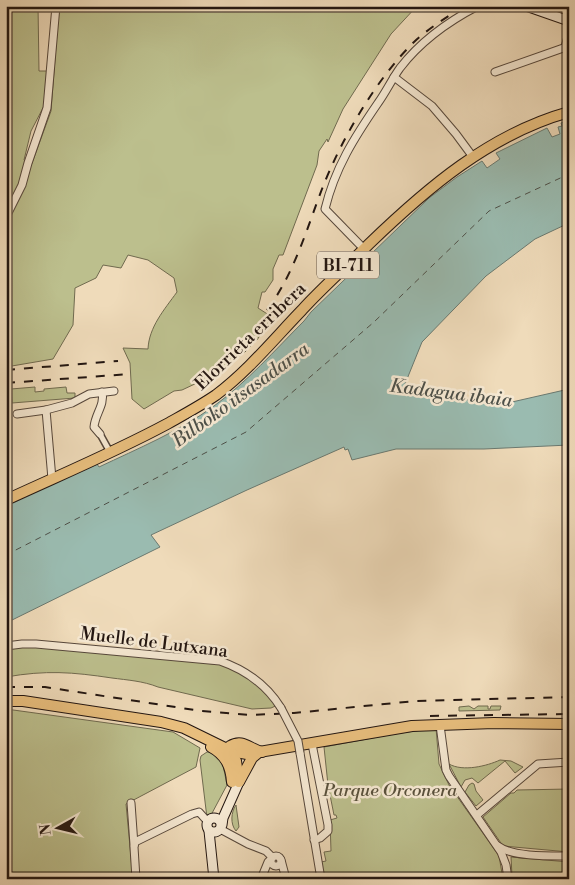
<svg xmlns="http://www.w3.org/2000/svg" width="575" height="885" font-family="'Libre Bodoni',serif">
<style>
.green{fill:#bcbf8d;stroke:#706a4f}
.water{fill:#9abbb0;stroke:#6a7970}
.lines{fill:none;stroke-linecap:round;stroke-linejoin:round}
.ferry{stroke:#4d5049;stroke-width:1;stroke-dasharray:6 5;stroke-linecap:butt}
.pedestrian-casing{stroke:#56473b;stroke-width:8}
.minor-casing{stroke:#56473b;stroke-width:9}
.secondary-casing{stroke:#231611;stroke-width:11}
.primary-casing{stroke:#231611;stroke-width:12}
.pedestrian{stroke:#f5e8d2;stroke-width:5}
.minor{stroke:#f5e8d2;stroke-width:7}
.secondary{stroke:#f5e8d2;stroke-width:9}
.primary{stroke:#e8be7d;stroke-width:10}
.rail{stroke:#231611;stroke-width:2;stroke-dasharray:9 9;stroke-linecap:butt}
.minor-bridge-casing{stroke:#56473b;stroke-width:9;stroke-linecap:butt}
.minor-bridge{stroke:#f5e8d2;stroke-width:7}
.labels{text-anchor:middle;stroke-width:5;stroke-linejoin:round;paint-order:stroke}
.shield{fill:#f5e8d2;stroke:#62554b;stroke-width:1}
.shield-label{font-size:16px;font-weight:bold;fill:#231611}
.street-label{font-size:18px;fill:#231611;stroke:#f5e8d2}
.park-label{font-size:18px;font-style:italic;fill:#59513c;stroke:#f5e8d2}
.water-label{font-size:19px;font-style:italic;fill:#4d5049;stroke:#f5e8d2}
</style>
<rect width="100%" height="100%" fill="#efdbba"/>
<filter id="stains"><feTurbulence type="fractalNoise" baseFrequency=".004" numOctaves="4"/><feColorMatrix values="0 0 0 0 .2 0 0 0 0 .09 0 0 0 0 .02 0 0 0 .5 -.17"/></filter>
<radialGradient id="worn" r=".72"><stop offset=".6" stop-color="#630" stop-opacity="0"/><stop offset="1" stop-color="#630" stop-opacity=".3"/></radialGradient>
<g class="green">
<path d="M6,6H38L39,71H48L44,106L31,131L24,160L31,166L51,111L59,6H417L391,34L343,109L328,142L327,139L319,151L317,165L283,255H279L273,269V280L265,292H262L258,308L272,317L257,340L245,352L214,375L182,390L174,391L144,409L132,399L130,363L123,348L148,349C149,327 164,310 177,292L174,278L148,260L128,255L121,268L103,265L96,278L75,288L73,325L53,359L6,367Z"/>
<path d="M35,387V392L44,391V389L66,387L67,393H75V398L12,403L11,389Z"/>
<path d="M22,644L233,666L280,704L271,708L252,709L158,687C143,681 127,680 112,678C72,672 46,670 6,677V646Z"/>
<path d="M469,706L474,709L478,706H488V709H490L491,706H501L500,710L459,711V707Z"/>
<path d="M6,709L173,732L200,748L196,767L126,804L133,879H6Z"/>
<path d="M436,728L439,764L449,785L499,856L503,879H324L321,862L326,861L324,852L331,851L330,820L337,818L336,815H334L328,785L324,747L394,734Z"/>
<path d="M207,752H212L222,760L227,785L210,817L207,818L200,760L201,756Z"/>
<path d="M500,760L511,761L523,767L515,773L505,761L478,783L472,778L465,780L461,787L449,764C463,772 487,766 500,760Z"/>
<path d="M472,783L474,784L476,791L483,800L476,806L465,792L469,785Z"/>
<path d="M569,789V852L503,846L483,817L511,793H514L517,790Z"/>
<path d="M236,805L239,827L236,831C230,824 231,812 236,805Z"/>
<path d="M511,857L569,862V879H521L512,876Z"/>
</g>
<path class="water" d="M569,120V223L535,239L486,276L422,342L405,384L410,389L428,398L512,402L569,389V445L484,449H396L352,460L348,449L345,450L344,447L247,490L151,535L160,547L6,623V505L97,464L99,467C137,449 180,431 214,406C247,382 275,350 304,321L311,312L429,198L457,177L482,161L487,168L500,159L496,153L547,128L552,137L560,134L558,127L562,126L561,123Z"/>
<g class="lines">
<path class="ferry" d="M6,555L246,432L374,322L489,211L569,174"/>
<defs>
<path id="pedestrian" d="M100,434L110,452"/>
<g id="minor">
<path d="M565,47L569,33"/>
<path d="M495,72L569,46"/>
<path d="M394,77L432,106L456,134L473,157"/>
<path d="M6,217L22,185L28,163L47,108L56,6"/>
<path d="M364,249L325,209C335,168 354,138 378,103C386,92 392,79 400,68C420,42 449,21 478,6"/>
<path d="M46,410L52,479"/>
<path d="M17,414L46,410L72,403L89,394L114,391"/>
<path d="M100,434L94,427C95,414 105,405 102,392"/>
<path d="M6,646L22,644H36L220,661C246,670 266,684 281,708"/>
<path d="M440,725L446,770L449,776L501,852L506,865L508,879"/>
<path d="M312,744L328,825V831L320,838L314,840"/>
<path d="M300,753L321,879"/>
<path d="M131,803L134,845"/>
<path d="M477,815L538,764L569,762"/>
<path d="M220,829L248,844L266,851L272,857"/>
<path d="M498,846C512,857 551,856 569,856"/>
<circle cx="276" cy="861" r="5"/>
<path d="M281,860L286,879"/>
<path d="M136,879L134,847L135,842L192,814L199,812L208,822"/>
<path d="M261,879L268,862L271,859"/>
</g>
<g id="secondary">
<path d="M526,6L569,21"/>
<circle cx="214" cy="825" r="7"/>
<path d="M222,825L223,818L239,782"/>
<path d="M209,831L214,879"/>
</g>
<g id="primary">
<path d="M6,500C60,475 115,452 167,424C183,415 200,406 216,395C248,371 274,339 302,310C323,287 347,266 369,244C427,188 490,134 569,112"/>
<path d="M6,701H23L161,722L184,728L231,751L247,754L412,726L494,723L569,724"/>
<path d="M211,747C226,755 231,767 232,782"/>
<path d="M231,751L236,761L239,781"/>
<path d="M226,755L230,746C243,738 249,749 262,752"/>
<path d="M239,782L252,758L258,753"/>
</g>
</defs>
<use href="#pedestrian" class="pedestrian-casing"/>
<use href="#minor" class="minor-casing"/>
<use href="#secondary" class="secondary-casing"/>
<use href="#primary" class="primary-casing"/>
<use href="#pedestrian" class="pedestrian"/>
<use href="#minor" class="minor"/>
<use href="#secondary" class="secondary"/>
<use href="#primary" class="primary"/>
<g class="rail">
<path d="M267,310C294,274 306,231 322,189C341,140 376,79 414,42C429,28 447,17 464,6"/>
<path d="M6,370L118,361"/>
<path d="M6,383L130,374"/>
<path d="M6,687H45L201,711L251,715L294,713L415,701L569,697"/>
<path d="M430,716L569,714"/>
</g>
<defs>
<path id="minor-bridge" d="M281,708L298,741L300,753"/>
</defs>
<use href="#minor-bridge" class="minor-bridge-casing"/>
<use href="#minor-bridge" class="minor-bridge"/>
</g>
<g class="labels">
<rect class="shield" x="317" y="251.5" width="62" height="27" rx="4"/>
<g class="shield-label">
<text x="348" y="271">BI-711</text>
</g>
<g class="street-label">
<text transform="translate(250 336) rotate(-44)" y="6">Elorrieta erribera</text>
<text transform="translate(154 642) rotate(7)" y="6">Muelle de Lutxana</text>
</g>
<g class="park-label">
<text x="390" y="796">Parque Orconera</text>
</g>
<g class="water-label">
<text transform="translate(451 392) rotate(7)" y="7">Kadagua ibaia</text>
<text transform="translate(240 394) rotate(-36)" y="7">Bilboko itsasadarra</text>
</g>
</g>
<rect width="575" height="885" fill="none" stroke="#efdbba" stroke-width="25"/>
<rect x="8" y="8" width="560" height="870" fill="none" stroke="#231611" stroke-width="2.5"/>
<rect x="12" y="12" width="550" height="860" fill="none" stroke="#231611"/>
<g transform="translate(58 828) rotate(262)" stroke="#f5e8d2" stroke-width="4" paint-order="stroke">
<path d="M0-4L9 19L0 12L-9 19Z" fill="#231611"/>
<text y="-8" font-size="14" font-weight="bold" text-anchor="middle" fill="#231611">N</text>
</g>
<rect width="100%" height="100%" filter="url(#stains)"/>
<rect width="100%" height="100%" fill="url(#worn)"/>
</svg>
